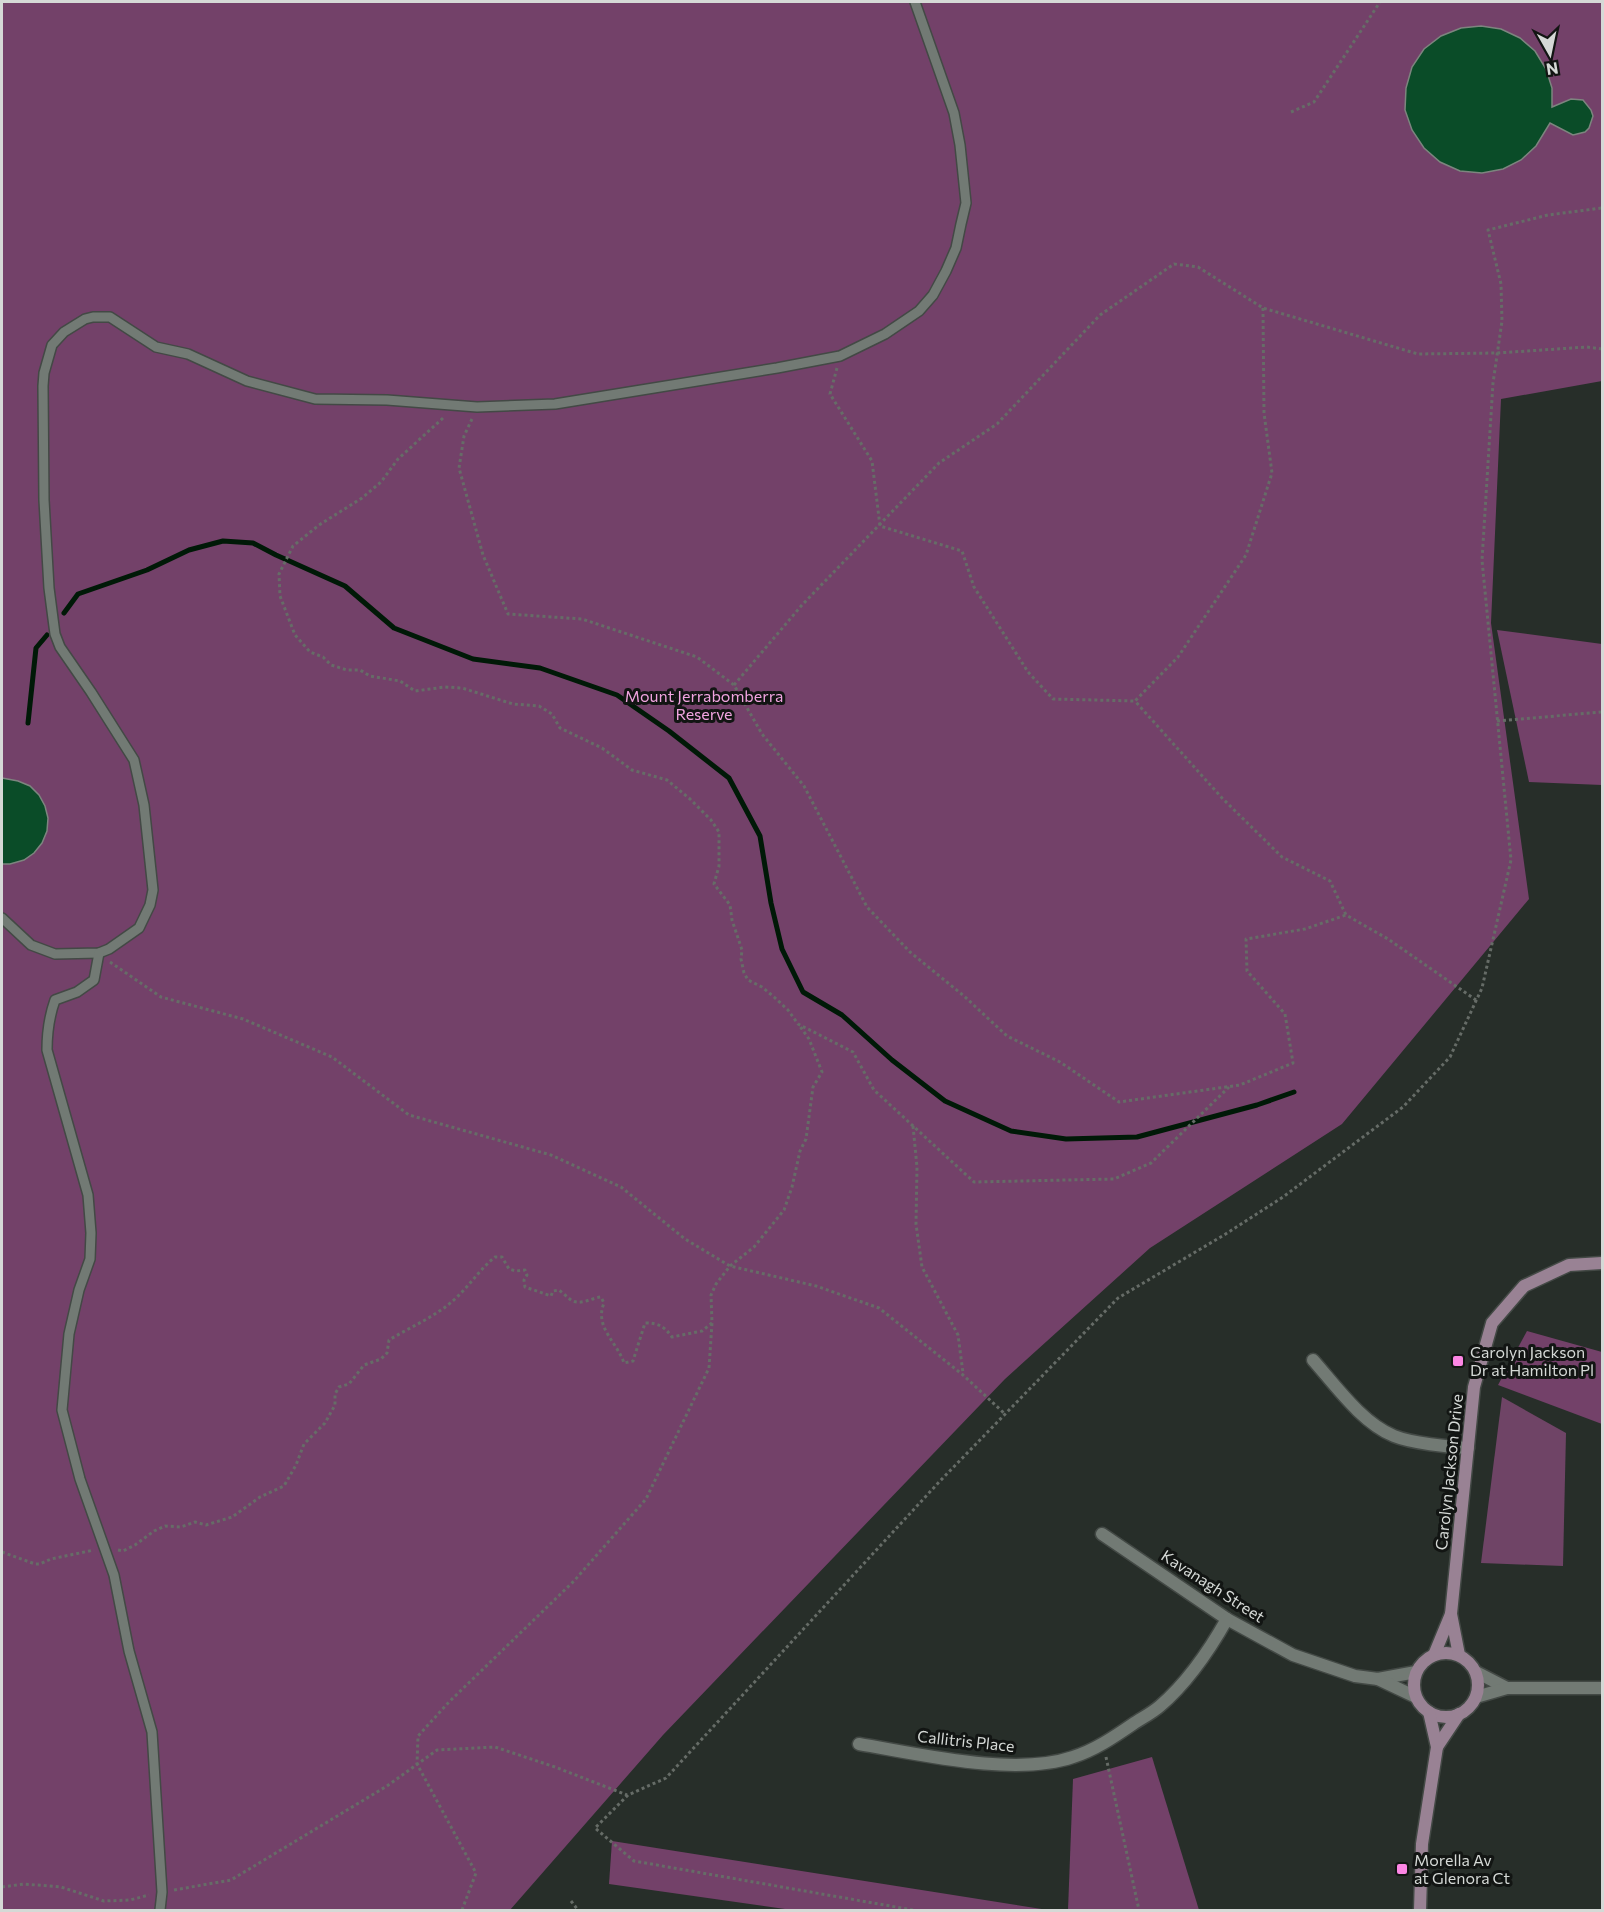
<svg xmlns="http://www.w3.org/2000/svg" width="1604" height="1912" font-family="Commissioner,sans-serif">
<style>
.green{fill:#6f4466}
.forest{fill:#734169}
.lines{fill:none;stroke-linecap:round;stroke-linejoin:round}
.stream{stroke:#001907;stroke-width:5}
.building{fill:#0a4c28;stroke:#7d857f;stroke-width:1.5}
.lane-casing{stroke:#434945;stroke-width:12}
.street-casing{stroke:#434945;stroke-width:15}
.secondary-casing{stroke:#434945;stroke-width:15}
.path{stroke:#666c67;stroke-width:3;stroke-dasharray:3 3;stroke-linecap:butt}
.lane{stroke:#727a74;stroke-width:9}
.street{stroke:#727a74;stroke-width:12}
.secondary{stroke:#998294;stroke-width:12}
.poi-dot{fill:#fc86e4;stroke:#121513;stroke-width:2}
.labels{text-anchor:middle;stroke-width:6;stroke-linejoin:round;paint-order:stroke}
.park-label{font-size:16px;fill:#f1a4e0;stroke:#121513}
.poi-label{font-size:16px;fill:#d5d9d6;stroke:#121513;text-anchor:start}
.street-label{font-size:16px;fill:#d5d9d6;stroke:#121513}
</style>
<rect width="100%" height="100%" fill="#272e29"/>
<path class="green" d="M1502,1397L1566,1433L1563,1566L1481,1563Z"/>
<g class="forest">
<path d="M2,2H1602V381L1501,399L1491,623L1529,899L1342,1124L1150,1248L1005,1379L663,1735L510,1910H2Z"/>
<path d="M1497,630L1602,644V785L1529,782Z"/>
<path d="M1527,1331L1602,1352V1424L1498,1385Z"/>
<path d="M1152,1757L1199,1910H1068L1073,1779Z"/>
<path d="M612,1841L1048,1910H792L609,1884Z"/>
</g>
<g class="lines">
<g class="stream">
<path d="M64,613L78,594L147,570L189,550L223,541L253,543L276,555L345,586L394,628L473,659L540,668L617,695L669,731L729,778L760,836L771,903L782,949L803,992L842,1015L892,1060L945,1101L1011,1131L1066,1139L1137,1137L1257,1105L1294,1092"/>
<path d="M28,723L36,648L47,635"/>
</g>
</g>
<g class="building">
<path d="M1481,26L1501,29L1520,38L1535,51L1546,69L1552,88V107L1571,99L1583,100L1591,110L1593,116L1589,128L1585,132L1573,135L1550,123L1536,146L1521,160L1503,169L1482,173L1460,171L1440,162L1424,148L1412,130L1405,110L1406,88L1412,67L1424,49L1441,36L1461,28Z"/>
<path d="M2,778L18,781L30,786L39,795L45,806L48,818L47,831L42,843L34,853L24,860L10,864H2Z"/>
</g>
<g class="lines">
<defs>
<g id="lane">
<path d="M2,918L31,945L55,954L99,953L109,949L139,928L150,905L153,890L144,805L134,760L91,692L60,647L55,634L49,588L44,500L43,386L44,373L52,345L64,332L85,319L93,317H110L156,347L188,354L247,381L315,399L387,400L477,407L555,404L777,368L840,356L885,334L919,311L933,295L946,271L956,248L961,224L966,203L960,145L954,113L915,2"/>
<path d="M99,953L94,980L77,992L55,1000C49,1017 47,1032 47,1050L88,1195L91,1233L90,1259L79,1290L69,1334L62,1410L80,1479L114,1575L129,1651L152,1732L162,1892L160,1910"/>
</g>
<g id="street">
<path d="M1313,1360C1336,1386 1362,1423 1394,1436C1411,1443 1449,1447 1468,1448"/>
<path d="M1102,1534L1227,1619L1293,1655L1355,1676L1378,1679L1416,1672"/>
<path d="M1476,1672L1507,1688"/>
<path d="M1378,1679L1416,1697"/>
<path d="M1476,1697L1507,1688H1602"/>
<path d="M859,1744C919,1754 1015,1777 1073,1757C1095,1750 1114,1737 1133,1724C1142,1718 1152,1713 1160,1706C1188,1682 1209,1651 1227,1619"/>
</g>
<g id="secondary">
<circle cx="1446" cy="1685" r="32"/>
<path d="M1434,1655L1451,1614"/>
<path d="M1459,1655L1451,1614L1474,1387L1492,1323L1524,1286L1569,1265L1602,1263"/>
<path d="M1437,1747L1459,1714"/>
<path d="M1420,1910L1422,1844L1437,1747L1429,1712"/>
</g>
</defs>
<use href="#lane" class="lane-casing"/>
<use href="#street" class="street-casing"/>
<use href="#secondary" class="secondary-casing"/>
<g class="path">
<path d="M1291,112L1314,102L1380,2"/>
<path d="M1263,308L1264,413L1272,473L1246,555L1178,657L1135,701L1222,798L1282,857L1330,881L1346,915L1388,939L1476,1000"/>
<path d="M837,368L830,394L872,461L880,526L962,551L974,587L1028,672L1053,699L1135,701"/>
<path d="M443,418L398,459L381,482L362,498L319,525L293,546L279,574L280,596L295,635L310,652L323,657L331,665L347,670H360L370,676L400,681L415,691L445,687L462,688L513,704L539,706L552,714L560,728L602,748L632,770L667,780L690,799L711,820L719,832V866L714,884L730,905L732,920L742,950L741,959L744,973L748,980L762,987L774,997L788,1010L798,1024L853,1052L874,1090L974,1182L1114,1179L1151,1163L1229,1087"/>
<path d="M472,419L464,436L459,468L483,555L508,614L582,619L697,657L734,685L762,734L804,786L867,907L910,952L964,996L1007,1036L1060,1062L1119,1102L1240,1085L1293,1063L1285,1014L1247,971L1246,939L1305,929L1346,915"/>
<path d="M734,685L802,605L939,463L997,424L1100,315L1174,264L1198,267L1263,308L1418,354L1497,353L1587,347L1602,349"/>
<path d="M1497,721L1602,712"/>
<path d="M110,962L161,997L243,1019L332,1057L409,1115L551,1155L621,1187L685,1239L730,1266L816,1286L879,1308L963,1375L1005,1414"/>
<path d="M913,1126L917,1167L916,1224L922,1267L958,1335L963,1373"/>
<path d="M118,1550L123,1551L135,1545L154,1531L165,1526L181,1527L195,1522L206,1525L232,1517L260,1497L284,1486L296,1465L304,1444L325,1423L335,1405V1394L339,1387L349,1384L364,1365L381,1359L387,1353L389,1340C412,1326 437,1316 456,1298C470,1285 480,1269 495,1257H502L509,1269L516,1271L525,1270L527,1275L524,1280L525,1287L551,1296L553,1291L559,1290C563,1293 567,1297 571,1300C580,1306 591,1298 601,1297L604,1303C594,1327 617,1342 624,1363L633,1361L645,1323C658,1323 664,1326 672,1337L702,1331L712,1323"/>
<path d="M2,1552L35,1564H40L51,1559L94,1550"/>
<path d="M1106,1757L1139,1910"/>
<path d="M2,1887L24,1884L61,1887L104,1901L130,1900L149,1895"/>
<path d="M174,1890L231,1880L387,1786L437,1750L495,1747L555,1767L627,1795"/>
<path d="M571,1901L578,1910"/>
<path d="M462,1910L476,1873L417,1764L418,1736L449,1702L574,1581L646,1499L709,1368L712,1323L711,1295L716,1284L730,1266L754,1247L784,1210L792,1187L800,1151L806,1139L813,1087L822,1072L809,1039L799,1025"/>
<path d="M913,1910L634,1861L595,1828L628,1795L666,1778L940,1481L1118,1298L1224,1235L1283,1197L1403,1107L1450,1057L1482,988L1511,860L1482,560L1493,383L1502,321L1501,284L1488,230L1548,215L1602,208"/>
</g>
<use href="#lane" class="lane"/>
<use href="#street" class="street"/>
<use href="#secondary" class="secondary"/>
</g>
<g class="poi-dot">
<rect x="1452" y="1355" width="12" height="12" rx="3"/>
<rect x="1396" y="1863" width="12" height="12" rx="3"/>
</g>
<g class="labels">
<g class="park-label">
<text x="704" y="702">Mount Jerrabomberra<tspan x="704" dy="18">Reserve</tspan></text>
</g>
<g class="poi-label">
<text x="1470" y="1358">Carolyn Jackson<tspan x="1470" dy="18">Dr at Hamilton Pl</tspan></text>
<text x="1414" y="1866">Morella Av<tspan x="1414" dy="18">at Glenora Ct</tspan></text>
</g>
<g class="street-label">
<text transform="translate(1449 1472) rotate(-84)" y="6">Carolyn Jackson Drive</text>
<text transform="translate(1213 1586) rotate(33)" y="6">Kavanagh Street</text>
<text transform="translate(966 1741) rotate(6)" y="6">Callitris Place</text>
</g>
</g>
<rect width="1604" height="1912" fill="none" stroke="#d5d9d6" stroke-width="6"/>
<g transform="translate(1550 54) rotate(171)" stroke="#121513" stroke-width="4.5" paint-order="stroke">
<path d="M0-4.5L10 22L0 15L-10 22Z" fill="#d5d9d6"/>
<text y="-9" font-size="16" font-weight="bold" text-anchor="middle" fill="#d5d9d6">N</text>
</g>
</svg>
